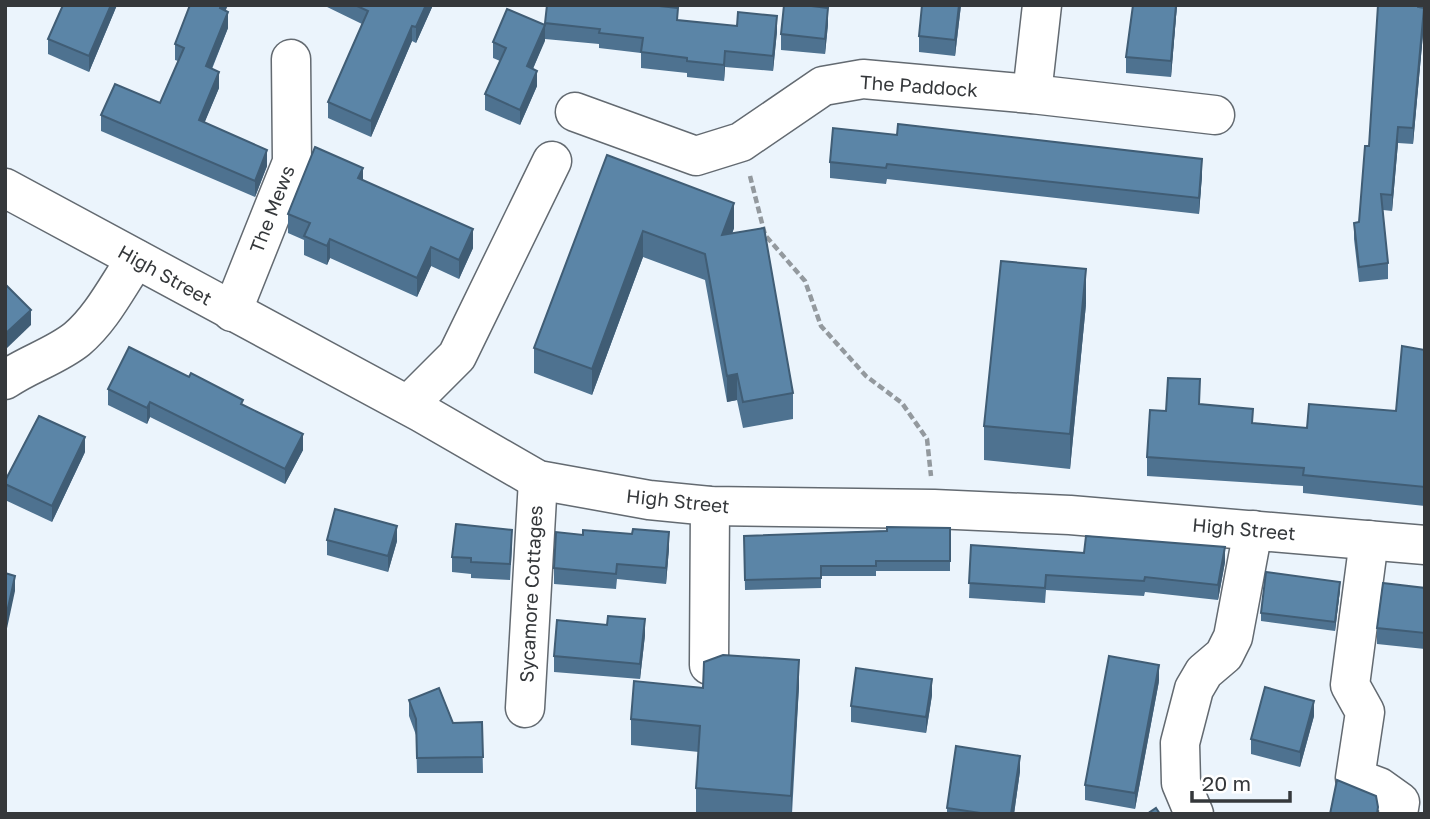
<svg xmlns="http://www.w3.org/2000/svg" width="1430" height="819" font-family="'Golos Text',sans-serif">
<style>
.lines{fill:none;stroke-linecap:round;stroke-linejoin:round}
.minor-casing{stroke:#636a71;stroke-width:41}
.path{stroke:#93999e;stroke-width:4.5;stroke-dasharray:7 3.5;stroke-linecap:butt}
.minor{stroke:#fff;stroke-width:38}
.wall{fill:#4e7290}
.shaded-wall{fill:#405d75}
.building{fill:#5b85a7;stroke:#405d75;stroke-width:2}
.labels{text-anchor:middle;stroke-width:5;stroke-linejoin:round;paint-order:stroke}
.street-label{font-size:19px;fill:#35383b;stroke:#fff}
</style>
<rect width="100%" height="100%" fill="#ebf4fc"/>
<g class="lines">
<defs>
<g id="minor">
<path d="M1032,94L1215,115"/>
<path d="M575,112L696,156L741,142L823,86L863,79L1032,94L1042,5"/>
<path d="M5,188L422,413L538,480L649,500L710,506L934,509L1070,515L1425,545"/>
<path d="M232,312L292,162L291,59"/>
<path d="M5,380C28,364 56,356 77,339C102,318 118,285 136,259"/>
<path d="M408,405L457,356L552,161"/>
<path d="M1369,540L1350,685L1365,712L1355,778L1379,787L1400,802L1398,814"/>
<path d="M709,665L710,506"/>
<path d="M525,708L538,480"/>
<path d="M1194,814L1181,783L1180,743L1194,689L1204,672L1224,655L1233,637L1253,530"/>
</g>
</defs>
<use href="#minor" class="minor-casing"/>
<path class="path" d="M750,176L765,235L805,281L821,326L866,376L902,403L927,439L931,476"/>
<use href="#minor" class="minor"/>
</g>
<g class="wall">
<path d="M63,5H117L89,72L48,54V39Z"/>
<path d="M323,5H433L416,43L412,41L371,137L328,118V102L362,24Z"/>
<path d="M547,5L777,31L773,71L725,67L724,81L687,77V73L641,68V53L599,48V44L545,39L533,69L537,86L520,125L485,110V94L500,61L493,58V42L545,25Z"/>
<path d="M961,5L955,56L919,52V36Z"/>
<path d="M1177,5L1171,77L1126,73V57Z"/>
<path d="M1378,5H1419L1424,23L1413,144L1398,143L1392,211L1383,210L1388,263V279L1359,282L1354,239V223L1359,222L1369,146Z"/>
<path d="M226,11L228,28L212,69L219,88L204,123L267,166L255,197L101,131V115L160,103L178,61L175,60V44Z"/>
<path d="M828,24L825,54L781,50V34Z"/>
<path d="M607,155L734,228L732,234L793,393V419L743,428L737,400L727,402L705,280L643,257L592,395L534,373V348Z"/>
<path d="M830,162L1202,175L1199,214L887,179L886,184L830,178Z"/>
<path d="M363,180L473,248L459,279L431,266L417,297L330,258L327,265L304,255V240L288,233V214Z"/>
<path d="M1086,304L1070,469L984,460V426Z"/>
<path d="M1425,350V506L1303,493V486L1147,476V457L1166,411L1200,404L1253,423L1307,428L1396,411Z"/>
<path d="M108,389L243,405L303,450L285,484L150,417L147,424L108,405Z"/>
<path d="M85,452L52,522L5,500V481Z"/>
<path d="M950,528V571H876V576H821V588L745,590L744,536Z"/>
<path d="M583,535L669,548L666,584L617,579L616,589L554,584V568Z"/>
<path d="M327,540L397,541L388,572L327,555Z"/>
<path d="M971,545L1225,562L1218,600L1145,592L1144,596L1046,590L1045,603L969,598Z"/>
<path d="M512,546L510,580L471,578V574L452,572V557Z"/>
<path d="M1425,588V649L1377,644V628Z"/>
<path d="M1340,590L1335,631L1261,621V613Z"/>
<path d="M607,625L645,635L640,679L554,672V656Z"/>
<path d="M1159,681L1135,809L1085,800V785Z"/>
<path d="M799,686L792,814H696V788L699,752L631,745V719L703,688Z"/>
<path d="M932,695L926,733L851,722V706Z"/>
<path d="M409,700L453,723L482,722L483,773H417L416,735L409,716Z"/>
<path d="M1314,716L1300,767L1251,754V739Z"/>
<path d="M1020,771L1014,814H947V808Z"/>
</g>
<g class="shaded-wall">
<path d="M111,5H117L89,72V56Z"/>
<path d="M221,5H228L220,24V8Z"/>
<path d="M426,5H433L416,43V27Z"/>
<path d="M959,5H961L955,56V40Z"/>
<path d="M1176,5H1177L1171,77V61Z"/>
<path d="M828,8V24L825,54V39Z"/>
<path d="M1424,8V23L1413,144V128Z"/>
<path d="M228,12V28L206,82V66Z"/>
<path d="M777,16V31L773,71V56Z"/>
<path d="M545,25V41L527,82V66Z"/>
<path d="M412,26V41L371,137V121Z"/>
<path d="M725,51V67L724,81V65Z"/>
<path d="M537,71V86L520,125V110Z"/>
<path d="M219,72V88L199,136V120Z"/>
<path d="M1398,127V143L1392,211V195Z"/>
<path d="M267,150V166L255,197V181Z"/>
<path d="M1202,159V175L1199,214V198Z"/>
<path d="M363,168V187L358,178Z"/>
<path d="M734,203V228L722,261V235Z"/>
<path d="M473,229V248L459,279V260Z"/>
<path d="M643,231V257L592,395V369Z"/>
<path d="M330,239V258L327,265V246Z"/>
<path d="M431,247V266L417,297V278Z"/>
<path d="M1086,269V304L1070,469V434Z"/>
<path d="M31,310V325L5,350V334Z"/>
<path d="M737,374V400L727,402V376Z"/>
<path d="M150,402V417L147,424V408Z"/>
<path d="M303,434V450L285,484V469Z"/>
<path d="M85,437V452L52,522V506Z"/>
<path d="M397,526V541L388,572V556Z"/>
<path d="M669,532V548L666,584V568Z"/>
<path d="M1225,547V562L1218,600V585Z"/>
<path d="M15,576V591L6,633V617Z"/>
<path d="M1340,582V590L1335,631V622Z"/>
<path d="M645,619V635L640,679V664Z"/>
<path d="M799,660V686L791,814V796Z"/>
<path d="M1159,665V681L1135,809V793Z"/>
<path d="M932,679V695L926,733V717Z"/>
<path d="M1314,701V716L1300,767V752Z"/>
<path d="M1020,756V771L1014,814H1011Z"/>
</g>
<g class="building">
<path d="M63,5H111L89,56L48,39Z"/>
<path d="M190,5H221L220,8L228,12L206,66L219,72L199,120L267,150L255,181L101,115L115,84L160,103L184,48L175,44Z"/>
<path d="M355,5H426L416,27L412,26L371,121L328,102L368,11Z"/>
<path d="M547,5H650L678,8L677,20L737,26L738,12L777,16L773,56L725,51L724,65L687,61V58L641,52L643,38L599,33L600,29L545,23Z"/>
<path d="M784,5H803L828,8L825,39L781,34Z"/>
<path d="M922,5H959L955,40L919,36Z"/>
<path d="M1133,5H1176L1171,61L1126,57Z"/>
<path d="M1378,5H1418V7L1424,8L1413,128L1398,127L1392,195L1381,194L1388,263L1359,267L1354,223L1359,222L1365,146H1369Z"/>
<path d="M507,9L545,25L527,66L537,71L520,110L485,94L506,48L493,42Z"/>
<path d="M898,124L1202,159L1199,198L887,164L886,168L830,162L833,128L897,135Z"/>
<path d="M315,147L363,168L358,178L473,229L459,260L431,247L417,278L330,239L327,246L304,236L310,223L288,214Z"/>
<path d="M607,155L734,203L722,235L764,228L793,393L743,402L737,374L727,376L705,254L643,231L592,369L534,348Z"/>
<path d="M1001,261L1086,269L1070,434L984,426Z"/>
<path d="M5,284L31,310L5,334Z"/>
<path d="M1402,346L1425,350V487L1303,475L1304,468L1147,457L1150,410L1166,411L1168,378L1200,379L1199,404L1253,409L1252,423L1307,428L1309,404L1396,411Z"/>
<path d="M129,347L189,377L191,373L243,400L241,404L303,434L285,469L150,402L147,408L108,389Z"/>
<path d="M39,416L85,437L52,506L5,484V481Z"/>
<path d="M335,509L397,526L388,556L327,540Z"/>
<path d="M456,524L512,530L510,564L471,562V558L452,557Z"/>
<path d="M887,527L950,528V561H876V566H821V578L745,580L744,536L887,531Z"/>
<path d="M633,529L669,532L666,568L617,564L616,574L554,568L556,532L583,535V530L632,534Z"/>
<path d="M1086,536L1225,547L1218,585L1145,577L1144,581L1046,575L1045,588L969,583L971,545L1084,553Z"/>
<path d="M1266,572L1340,582L1335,622L1261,613Z"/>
<path d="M5,573L15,576L6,617H5Z"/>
<path d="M1383,583L1425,588V633L1377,628Z"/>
<path d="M608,616L645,619L640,664L554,656L557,620L607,625Z"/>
<path d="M723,655L799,660L791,796L696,788L700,726L631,719L634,681L703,688L704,662Z"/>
<path d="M1109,656L1159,665L1135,793L1085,785Z"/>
<path d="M856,668L932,679L926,717L851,706Z"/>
<path d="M1265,687L1314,701L1300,752L1251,739Z"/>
<path d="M439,688L453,723L482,722L483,757L417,758L416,719L409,700Z"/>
<path d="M956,746L1020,756L1011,814H987L947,808Z"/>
<path d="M1337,780L1376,796L1378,807L1377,814H1330Z"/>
<path d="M1156,808L1160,814H1147Z"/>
</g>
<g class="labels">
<g class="street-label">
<text transform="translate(919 86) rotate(4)" y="7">The Paddock</text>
<text transform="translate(272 209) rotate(-69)" y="7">The Mews</text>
<text transform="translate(165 275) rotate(29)" y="7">High Street</text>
<text transform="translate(678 501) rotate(6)" y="7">High Street</text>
<text transform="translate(1244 529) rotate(5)" y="7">High Street</text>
<text transform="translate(531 594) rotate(-87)" y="7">Sycamore Cottages</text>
</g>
</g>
<rect width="1430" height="819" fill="none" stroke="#35383b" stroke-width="14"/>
<path d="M1192 791v10h98v-10" fill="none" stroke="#35383b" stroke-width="3.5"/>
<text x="1202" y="791" font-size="21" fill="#35383b" stroke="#ffffff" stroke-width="5" paint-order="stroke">20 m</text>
</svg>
